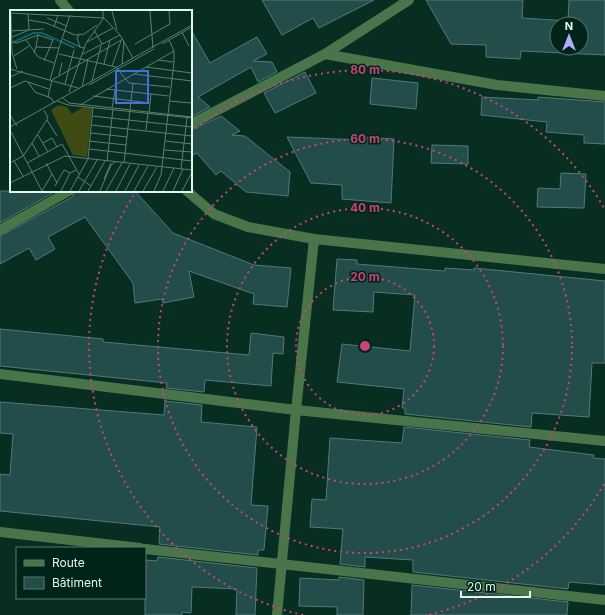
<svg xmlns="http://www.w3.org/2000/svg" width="605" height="615" font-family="Inter,sans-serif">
<rect width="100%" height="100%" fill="#072e21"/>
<!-- building -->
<path fill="#224d4b" stroke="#4f7b78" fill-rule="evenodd" d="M262,0H374L319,28L313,18L282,35Z
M426,0H523L522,18L568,21L569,0H605V55L521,51L520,59L486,57V45L451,44ZM557,24H581V48H557Z
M191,30L210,63L257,37L267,54L253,61L272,62L277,72L258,82L251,67L198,97L210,107L191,117Z
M305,72L316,93L275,113L264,93Z
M372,78L418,83L416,109L370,104Z
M482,97L538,100V97L605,102V144L584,143V135L546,132L547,122L481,115Z
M221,116L240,131L232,135L245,136L290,172L288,196L246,192L221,171L216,175L197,153L191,156V130Z
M287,137L363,140V137L394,139L391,203L342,199V185L311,183Z
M432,145L468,146V164L431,163Z
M561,173L586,174L584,208L537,207L538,188L560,189Z
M0,191H56L0,223Z
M75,191H135L173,233L254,265L291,268L287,307L253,304L254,294L189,271L194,297L163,303L162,299L135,303L133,283L85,217L48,237L55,249L36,260L29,248L0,264V236L72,197Z
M337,259L357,260V264L445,271V268L474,270V268L605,281V363H592L589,417L532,413L531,427L405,414V408H402L404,389L337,382L342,344L410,351L415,295L374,292L373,312L333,310Z
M0,329L103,339V342L249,355L251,333L284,337L283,354L273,353L271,386L205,380L204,392L166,388L167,383L0,366Z
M165,401L202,405L201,422L257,427L251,505L268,506L264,550H258V555L159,544L160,527L0,511V474L10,475L13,434L0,433V402L164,415Z
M404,427L530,440L529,447L594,455L593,458L605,459V585L569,582L568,589L413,572V560L365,557V567L340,564L343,529L310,527L312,499L326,500L330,438L402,443Z
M158,557L257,568L255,615H236L237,589L192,587L191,613L182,612V615H145V560L157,561Z
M339,577L364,580L363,615H337V607L299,606L300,578L339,580Z
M412,585L568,602L567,615H411Z"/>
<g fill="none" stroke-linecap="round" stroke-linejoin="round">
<!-- minor -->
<path stroke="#4a754b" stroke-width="10" d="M60,0L69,11
M325,54L497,85L605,96
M191,124L325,54L409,0
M187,191L214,214L248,227L314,239L605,269
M0,230L69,191
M0,374L296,410L605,441
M0,532L140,548
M145,549L605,600
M277,615L296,410L314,239"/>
</g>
<!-- distance rings -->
<g fill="none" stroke="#c84478" stroke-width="2" stroke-dasharray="2 4">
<circle cx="365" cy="346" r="69"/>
<circle cx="365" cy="346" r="138"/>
<circle cx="365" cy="346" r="207"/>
<path d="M604 484A276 276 0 0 1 427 615M303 615A276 276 0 0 1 136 192M191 132A276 276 0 0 1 604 208"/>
</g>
<!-- overview -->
<g transform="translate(10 10)">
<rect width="182" height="182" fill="#072e21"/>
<path d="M48,95L57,97L62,104L73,97L82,98L77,147L63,145L41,100Z" fill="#3e4c14"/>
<path fill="none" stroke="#135d6a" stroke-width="2" d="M4,32L23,23H32L65,38"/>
<path fill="none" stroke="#5f7e73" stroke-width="1" d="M102,1L107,20M140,1L143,38M0,3L94,8L110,25L123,48M1,4L2,43L7,59M18,4L19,20M37,8L57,16M18,10L36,13L65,25L74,24L87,15M44,17L48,5M84,20L92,34M0,21L34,19M172,22L179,36M69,25L67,28L70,37L74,38M0,28L19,20M53,29L70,37M16,30L28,47L44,53M2,32L7,33L28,25L43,30L34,51M77,32L103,18M125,34L160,14L159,1M152,34L182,17M26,37L28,25M49,38L60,5M24,43L26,37L49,38L40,70M49,44L106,57L119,73L160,77M73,44L110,25M4,46L19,36M148,50L163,52M94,54L100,30M112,54L114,31M102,56L111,31M136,57L182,63M0,59L68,78M124,64L182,71M49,65L52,53M0,67L13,61M82,71L91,36M18,72L25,82L41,88L44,93M55,74L64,40M79,75L144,39M72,77L78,50M0,78L15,71L39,79M96,79L159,86M59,82L76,33L93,9V1M83,86L140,93M38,87L42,70L113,29M53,88L59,93L182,107M47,91L58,95L182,108M159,91L182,93M70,95L164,41M102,98L105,80M139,102L141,84M0,105L7,116M82,106L182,117M37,110L47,126M81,115L182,126M0,117L182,15M0,120L32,181M136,120L138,103M81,123L117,127M28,125L38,142M79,131L116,135M155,131L182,134M22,133L29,146M33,133L42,128L47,137M79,139L182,151M154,140L182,142M4,151L13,166M97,151L103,99M0,153L13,146L22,133L38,108L34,100M17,153L52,134L69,164M36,153L47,173M114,153L123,73M171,159L177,108M68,167L81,176M94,169L101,153M0,173L55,146L182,160M45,176L54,160L60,163M32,181L42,164M51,181L60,163L66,160M60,181L78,149L83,97M69,181L87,150M78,181L95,151M90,181L101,155L105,152M96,181L112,153M106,181L120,154M115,181L129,155M124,181L138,156M133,181L147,157M144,181L151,165L164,52V41L159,30M153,181L164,158M163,181L173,159M172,181L182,162"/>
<path fill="#4470dc" fill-opacity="0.15" stroke="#4470dc" stroke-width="2" d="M106,61H138V93H106Z"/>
<rect width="182" height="182" fill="none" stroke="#e2f6ed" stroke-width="2"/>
</g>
<circle cx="365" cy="346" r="6" fill="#c84478" stroke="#002418" stroke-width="2"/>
<g font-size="12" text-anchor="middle" font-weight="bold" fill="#c84478" stroke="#002418" stroke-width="3" stroke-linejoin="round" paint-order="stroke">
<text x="365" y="74">80 m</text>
<text x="365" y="143">60 m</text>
<text x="365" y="212">40 m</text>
<text x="365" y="281">20 m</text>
</g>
<!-- legend -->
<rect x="16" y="547" width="130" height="52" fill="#002418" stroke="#5a786d"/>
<rect x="24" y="560" width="20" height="6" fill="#4a754b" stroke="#5a786d"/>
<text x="52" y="567" font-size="12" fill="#e2f6ed">Route</text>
<rect x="24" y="577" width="20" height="12" fill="#224d4b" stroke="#5a786d"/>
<text x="52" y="587" font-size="12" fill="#e2f6ed">Bâtiment</text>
<!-- north arrow -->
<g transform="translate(569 36)"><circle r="19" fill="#002418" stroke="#5a786d"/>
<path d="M0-3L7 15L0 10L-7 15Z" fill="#acaffb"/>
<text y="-6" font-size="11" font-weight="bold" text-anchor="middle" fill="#e2f6ed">N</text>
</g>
<!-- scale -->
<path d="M461 591v6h69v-6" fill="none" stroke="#e2f6ed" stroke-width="2"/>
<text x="467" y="591" font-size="12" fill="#e2f6ed" stroke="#002418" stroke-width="3" paint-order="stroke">20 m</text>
</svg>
